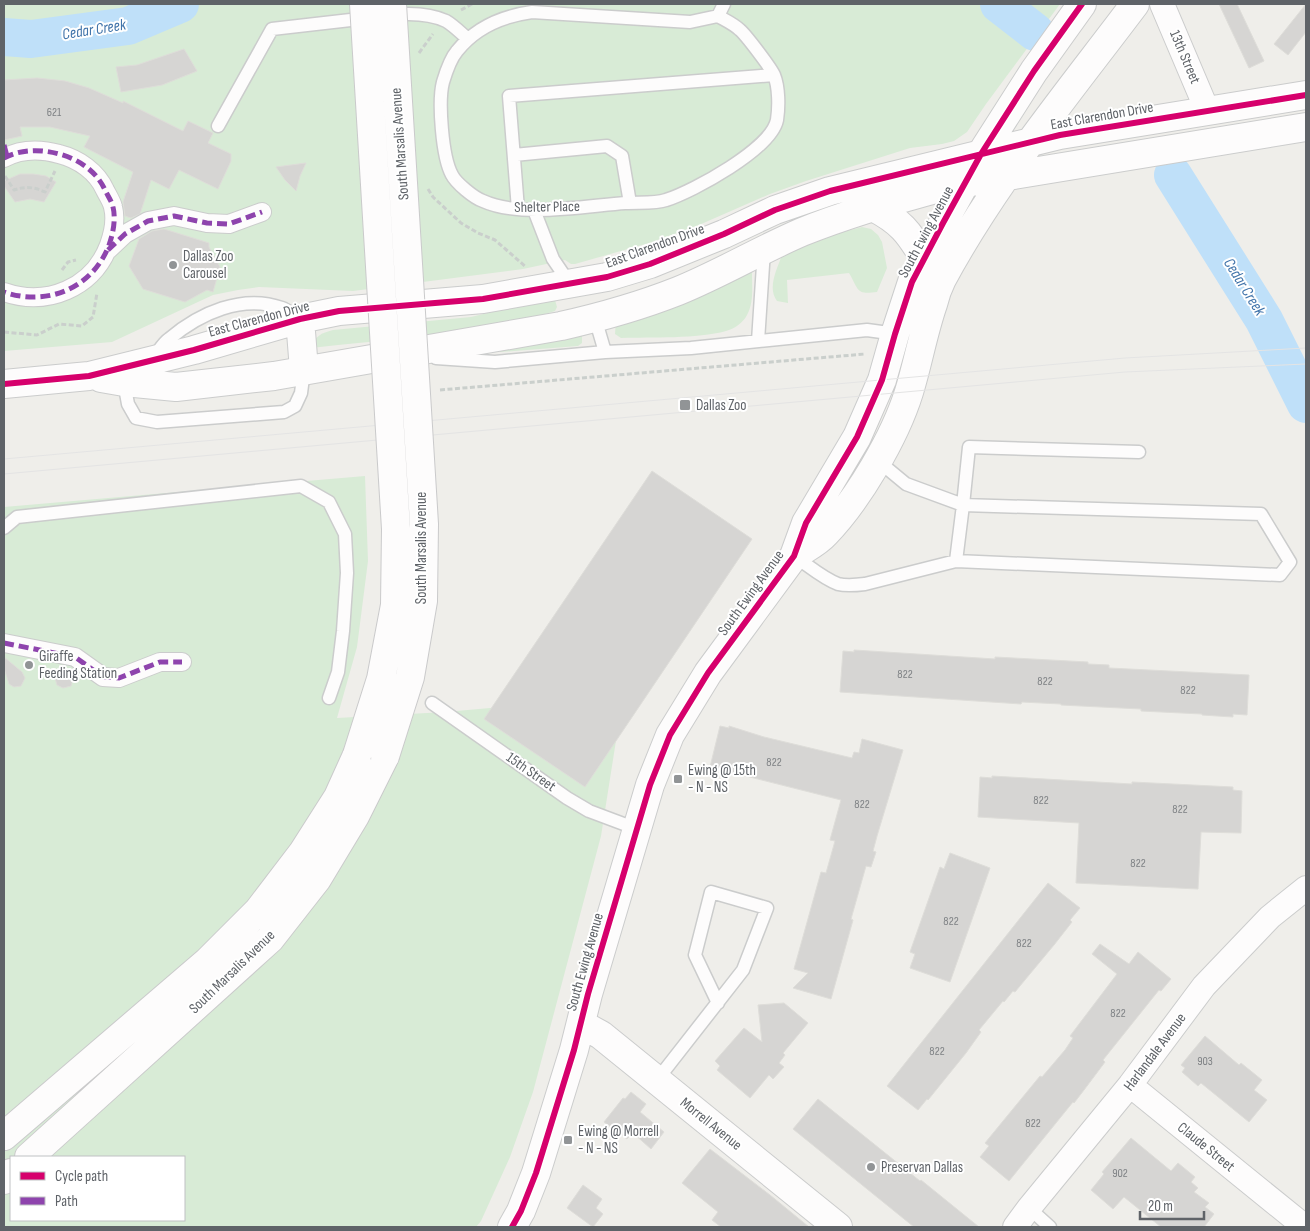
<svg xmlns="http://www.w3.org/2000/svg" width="1310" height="1231" font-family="'Sofia Sans Condensed',sans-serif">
<rect width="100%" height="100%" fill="#efeeea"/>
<!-- green -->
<path fill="#d8ebd6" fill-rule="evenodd" d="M4,4H1060L986,104L967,132L954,141L942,144L910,148L806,181L770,194L699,225L649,243L575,264H571L565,260L523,269L353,291L259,287L238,290L213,295L112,342L4,351Z
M862,227L871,229L878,235L882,242L887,268L877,292C856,295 859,290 849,273L787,280L788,303L777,301C767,288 777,269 782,255L810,241Z
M748,270L752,273C752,286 754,303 747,315C743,323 734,329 726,331C697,339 652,337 621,338L615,334L616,320Z
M555,300L557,307L555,311C476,335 392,339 311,348C315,336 321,333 333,330L471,317L525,304Z
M582,335V343L578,346L500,352V350Z
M365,476L368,561L357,647L337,718L445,712L623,696L601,836L533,1092L510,1157L481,1221L476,1227H4V507ZM11,1157H184V1220H11Z"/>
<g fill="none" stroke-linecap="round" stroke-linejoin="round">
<!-- river -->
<path stroke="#bfe0f9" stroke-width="38" d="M999,4L1035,32
M4,37L31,39L128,26L180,4
M1173,175L1264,320L1306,404"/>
</g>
<!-- building -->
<path fill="#d6d5d3" stroke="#deddd9" d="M1219,4H1237L1264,61L1249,68Z
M1306,4V32L1288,55L1274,44Z
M184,49L197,71L162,85L121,92L116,67L137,65Z
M37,78L65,81L89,88L123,103V101L183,131L188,121L213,133L208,143L231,154V161L218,189L179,170L169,189L151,180L140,214L131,218L125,216L123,202L133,172L84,147L90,136L50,127H20L22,136L4,140V80Z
M306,163L300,176L296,191L285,180L276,167Z
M20,174H33L46,176L56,182L44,202L30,199L15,202L4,186V181Z
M164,229L209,243V247L220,267L213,292L207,290L185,302L143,289L129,266L139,239L152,231Z
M652,471L752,539L585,787L484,719Z
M854,650L995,659V657L1088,662V664L1109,665V668L1249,675L1247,715L1233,714V717L1202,715V714L1141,711V709L1061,705V704L1022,702L1021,704L840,692L843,651L854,652Z
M4,657L22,672L25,678L21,686L14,687L9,684L4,668Z
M60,669L69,672L73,679L71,686L63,688L57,685L55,678Z
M720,726L729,728V726L764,737L852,758L854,752L859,753L862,739L903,750L877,836L873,851L876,852L871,867L866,866L851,919L853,920L831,999L793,988L808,973L794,969L821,872L826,873L835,841L830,840L841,800L710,767Z
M992,776L1132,784V782L1233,787V790L1242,791L1241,833L1201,832L1198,889L1076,883L1079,823L978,817L980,777L992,778Z
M950,853L990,868L950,982L910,968L915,954L910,952L940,867L944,869Z
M1048,883L1080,908L1070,920L1072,922L1054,945L1015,992L1013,991L1004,1002L1003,1001L979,1030L981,1032L966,1053L928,1100L927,1099L918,1110L887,1086Z
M1100,944L1129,964L1138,952L1171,979L1161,991L1159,990L1103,1060L1105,1062L1084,1090L1074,1103L1073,1102L1009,1181L980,1157L989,1146L985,1143L1040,1076L1042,1077L1065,1050L1073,1038L1070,1036L1117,974L1092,954Z
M784,1003L808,1023L783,1053L785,1055L779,1063L784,1067L773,1079L769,1075L750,1098L717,1070L720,1066L715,1061L744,1028L762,1042L758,1005Z
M1205,1036L1239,1065L1241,1063L1262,1080L1254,1090L1267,1100L1249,1122L1201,1083L1198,1086L1182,1072L1185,1068L1181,1065Z
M631,1092L646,1104L640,1112L664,1132L651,1149L633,1133L627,1139L604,1122L623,1098L625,1099Z
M818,1099L920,1181L921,1180L979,1227H914L793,1129Z
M1131,1138L1171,1171L1178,1163L1195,1177L1191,1182L1198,1188L1194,1192L1209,1203L1205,1207L1214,1214L1204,1227H1161L1124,1197L1113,1209L1091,1190L1104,1174L1102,1172Z
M710,1149L770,1195L809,1227H721L712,1220L718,1212L682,1183Z
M583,1185L602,1199L596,1208L603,1214L593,1227L567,1208Z"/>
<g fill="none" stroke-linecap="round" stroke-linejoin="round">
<!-- service casing -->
<g stroke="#cbcccc" stroke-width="15">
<path id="service" d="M390,15C408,13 429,13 446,21C453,25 461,33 468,39
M718,16C725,20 734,24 740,30C746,35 771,68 774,75C779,87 779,107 777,120C771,149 694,191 666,200C655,204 638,202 625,203C585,206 520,218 483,201C474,198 456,183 452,175C442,157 438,101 443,82C446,72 451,58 457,51C476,27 503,16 532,12L690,22L718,16L724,4
M218,126L272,29L368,18
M514,155L607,146L622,156L630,203
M518,209L509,96L774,75
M534,210L553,259L570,284
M595,318L605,352
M758,341L764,250
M154,357C159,351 163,343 169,339C200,313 242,294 282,308C288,310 293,315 298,318
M436,358L495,362L605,352L691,348L867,330L896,334
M124,382L128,404L136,418L157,422L284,412L295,406L301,393L304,370
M877,460L906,484L963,505L969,447L1139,452
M4,528L17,517L301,486L329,502L345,534L347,573L343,631L338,672L329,698
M794,556C808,565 822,578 838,584C846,586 857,585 865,584L956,561L1280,575L1290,562L1261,514L963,505L956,561
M432,703L567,798L589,811L637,829
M657,1080L743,970L767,908L711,892L695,955L718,1003
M1029,1208L1050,1227"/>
</g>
<!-- pedestrian casing -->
<g stroke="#cbcccc" stroke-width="20">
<path id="pedestrian" d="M4,158C21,149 41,149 59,154C79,159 97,172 105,190C108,196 112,202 113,207C116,219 113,234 109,245C93,288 47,307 4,292
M108,250L125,234L148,221L174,216L207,223L229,224L262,212
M4,643L75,657L103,677L119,678L160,662H182"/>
</g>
<!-- minor casing -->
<g stroke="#cbcccc" stroke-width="26">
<path id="minor" d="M1162,4L1207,110
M1130,1085L1305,1227
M1015,1227L1029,1208L1130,1085L1204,986L1270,917L1306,888"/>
</g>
<!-- tertiary casing -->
<g stroke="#cbcccc" stroke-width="30">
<path id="tertiary" d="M873,207C900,221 909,232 924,258
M300,319L304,370
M101,378L124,382L176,387L274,376L561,326C601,317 640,306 678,291C720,274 760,250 802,232C849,213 898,199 947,186L1306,127
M4,384L89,376L194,350L300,319L339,311L483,299L607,277L650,264L724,234L775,210L830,191L1060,135L1306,95
M794,556C804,549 817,543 825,534C858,500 895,437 909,392C918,363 923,333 933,304C935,296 938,287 942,279C995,181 1068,93 1135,4
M581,1024L601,1035L838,1227
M512,1227L521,1211L536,1173L574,1050L588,994L650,785L670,735L708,673L794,556L806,523L857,437L882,380L895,334L912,282L943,223L981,154L1034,71L1082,4"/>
</g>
<!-- secondary casing -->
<g stroke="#cacacb" stroke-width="30">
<path id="secondary" d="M4,1136L207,962L258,911L303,852L338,797L357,755
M29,1157L270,939L317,879L355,816L385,756
M4,1180L11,1173"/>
</g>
<!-- path -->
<path stroke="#cacfcc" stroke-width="3" stroke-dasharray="5 2.5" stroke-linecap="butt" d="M461,10L472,4
M419,53L433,34
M5,176L14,190C26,186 34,187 45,192L55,171
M428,189L433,197L461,223L478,233L495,240L526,267
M62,270L68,262L76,260
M4,332L37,335L59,324L82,326L93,317L97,293
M440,390L865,354"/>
<!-- service -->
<use href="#service" stroke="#fdfcfc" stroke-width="12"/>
<!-- pedestrian -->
<use href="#pedestrian" stroke="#fdfcfc" stroke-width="18"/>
<!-- minor -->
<use href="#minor" stroke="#fdfcfc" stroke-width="24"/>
<!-- tertiary -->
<use href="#tertiary" stroke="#fdfcfc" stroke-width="28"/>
<!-- secondary -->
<use href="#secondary" stroke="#fdfcfc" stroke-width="28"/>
<!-- tram -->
<path stroke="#e4e4e4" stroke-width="1" d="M4,459L1125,358L1306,348
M4,474L1125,372L1306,364"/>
<!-- secondary-bridge casing -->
<g stroke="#cacacb" stroke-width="30" stroke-linecap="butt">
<path id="secondary-bridge" d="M357,755L381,679L395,605L396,529L364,4
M385,756L410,677L423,601L424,524L392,4"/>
</g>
<!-- secondary-bridge -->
<use href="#secondary-bridge" stroke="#fdfcfc" stroke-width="28"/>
<!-- quiet -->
<path stroke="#8e44ad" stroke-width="5" stroke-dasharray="10 5" stroke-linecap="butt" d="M4,145L7,156
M4,158C21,149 41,149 59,154C79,159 97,172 105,190C108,196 112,202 113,207C116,219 113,234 109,245C93,288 47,307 4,292
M108,250L125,234L148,221L174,216L207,223L229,224L262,212
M4,643L75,657L103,677L119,678L160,662H182"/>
<!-- cycleway casing -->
<g stroke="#fff" stroke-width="9">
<path id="cycleway" d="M4,384L89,376L194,350L300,319L339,311L483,299L607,277L650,264L724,234L775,210L830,191L1060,135L1306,95
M512,1227L521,1211L536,1173L574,1050L588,994L650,785L670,735L708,673L794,556L806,523L857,437L882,380L895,334L912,282L943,223L981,154L1034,71L1082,4"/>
</g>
<!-- cycleway -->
<use href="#cycleway" stroke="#d6006c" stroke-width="6"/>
</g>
<!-- markers -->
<g fill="#919496" stroke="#fff" stroke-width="2">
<circle cx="173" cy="265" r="5"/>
<rect x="679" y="399" width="12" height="12" rx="2.5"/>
<circle cx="29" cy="665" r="5"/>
<rect x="673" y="774" width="10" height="10" rx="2.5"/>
<rect x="563" y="1135" width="10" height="10" rx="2.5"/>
<circle cx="871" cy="1167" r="5"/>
</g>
<g text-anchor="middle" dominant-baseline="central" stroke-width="4" stroke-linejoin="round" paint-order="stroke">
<!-- number labels -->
<g font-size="12" fill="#7e8184">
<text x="54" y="112">621</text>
<text x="905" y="674">822</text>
<text x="1045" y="681">822</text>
<text x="1188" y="690">822</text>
<text x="774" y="762">822</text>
<text x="1041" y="800">822</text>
<text x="862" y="804">822</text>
<text x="1180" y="809">822</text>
<text x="1138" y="863">822</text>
<text x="951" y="921">822</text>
<text x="1024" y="943">822</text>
<text x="1118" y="1013">822</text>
<text x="937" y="1051">822</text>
<text x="1205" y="1061">903</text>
<text x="1033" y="1123">822</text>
<text x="1120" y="1173">902</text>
</g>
<!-- street labels -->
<g font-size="15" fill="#5f6368" stroke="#fff">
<text transform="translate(1185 57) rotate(67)">13th Street</text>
<text transform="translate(1102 116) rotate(-10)">East Clarendon Drive</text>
<text transform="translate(400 144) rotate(-94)">South Marsalis Avenue</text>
<text transform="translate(547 207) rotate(-1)">Shelter Place</text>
<text transform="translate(926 232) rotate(-62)">South Ewing Avenue</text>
<text transform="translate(655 246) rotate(-20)">East Clarendon Drive</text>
<text transform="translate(259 319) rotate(-15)">East Clarendon Drive</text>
<text transform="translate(421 548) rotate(-90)">South Marsalis Avenue</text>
<text transform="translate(751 593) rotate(-54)">South Ewing Avenue</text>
<text transform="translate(531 772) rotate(35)">15th Street</text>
<text transform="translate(585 962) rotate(-74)">South Ewing Avenue</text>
<text transform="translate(232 972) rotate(-44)">South Marsalis Avenue</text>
<text transform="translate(1155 1052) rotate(-53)">Harlandale Avenue</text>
<text transform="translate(711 1124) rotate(39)">Morrell Avenue</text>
<text transform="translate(1206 1147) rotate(39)">Claude Street</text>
</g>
<!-- poi labels -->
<g font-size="15" fill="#5f6368" stroke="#fff" text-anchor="start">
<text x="183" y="256">Dallas Zoo<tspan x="183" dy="17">Carousel</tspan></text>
<text x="696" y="405">Dallas Zoo</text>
<text x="39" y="656">Giraffe<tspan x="39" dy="17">Feeding Station</tspan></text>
<text x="688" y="770">Ewing @ 15th<tspan x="688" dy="17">- N - NS</tspan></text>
<text x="578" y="1131">Ewing @ Morrell<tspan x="578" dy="17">- N - NS</tspan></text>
<text x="881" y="1167">Preservan Dallas</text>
</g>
<!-- water labels -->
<g font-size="16" font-style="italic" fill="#4174aa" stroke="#fff">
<text transform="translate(94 30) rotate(-9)">Cedar Creek</text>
<text transform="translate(1244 287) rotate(58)">Cedar Creek</text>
</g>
</g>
<!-- border -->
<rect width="1310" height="1231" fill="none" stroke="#5f6368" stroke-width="10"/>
<!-- legend -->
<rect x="10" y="1156" width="175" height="65" fill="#ffffff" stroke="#bfc1c3"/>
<rect x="20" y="1172" width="25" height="8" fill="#d6006c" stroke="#bfc1c3"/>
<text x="55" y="1181" font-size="15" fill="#5f6368">Cycle path</text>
<rect x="20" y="1197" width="25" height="8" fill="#8e44ad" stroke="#bfc1c3"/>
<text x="55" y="1206" font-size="15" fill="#5f6368">Path</text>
<!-- scale -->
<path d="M1140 1211v8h64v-8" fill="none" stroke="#5f6368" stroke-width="2.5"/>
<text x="1148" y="1211" font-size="15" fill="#5f6368" stroke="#ffffff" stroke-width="4" paint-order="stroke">20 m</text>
</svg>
